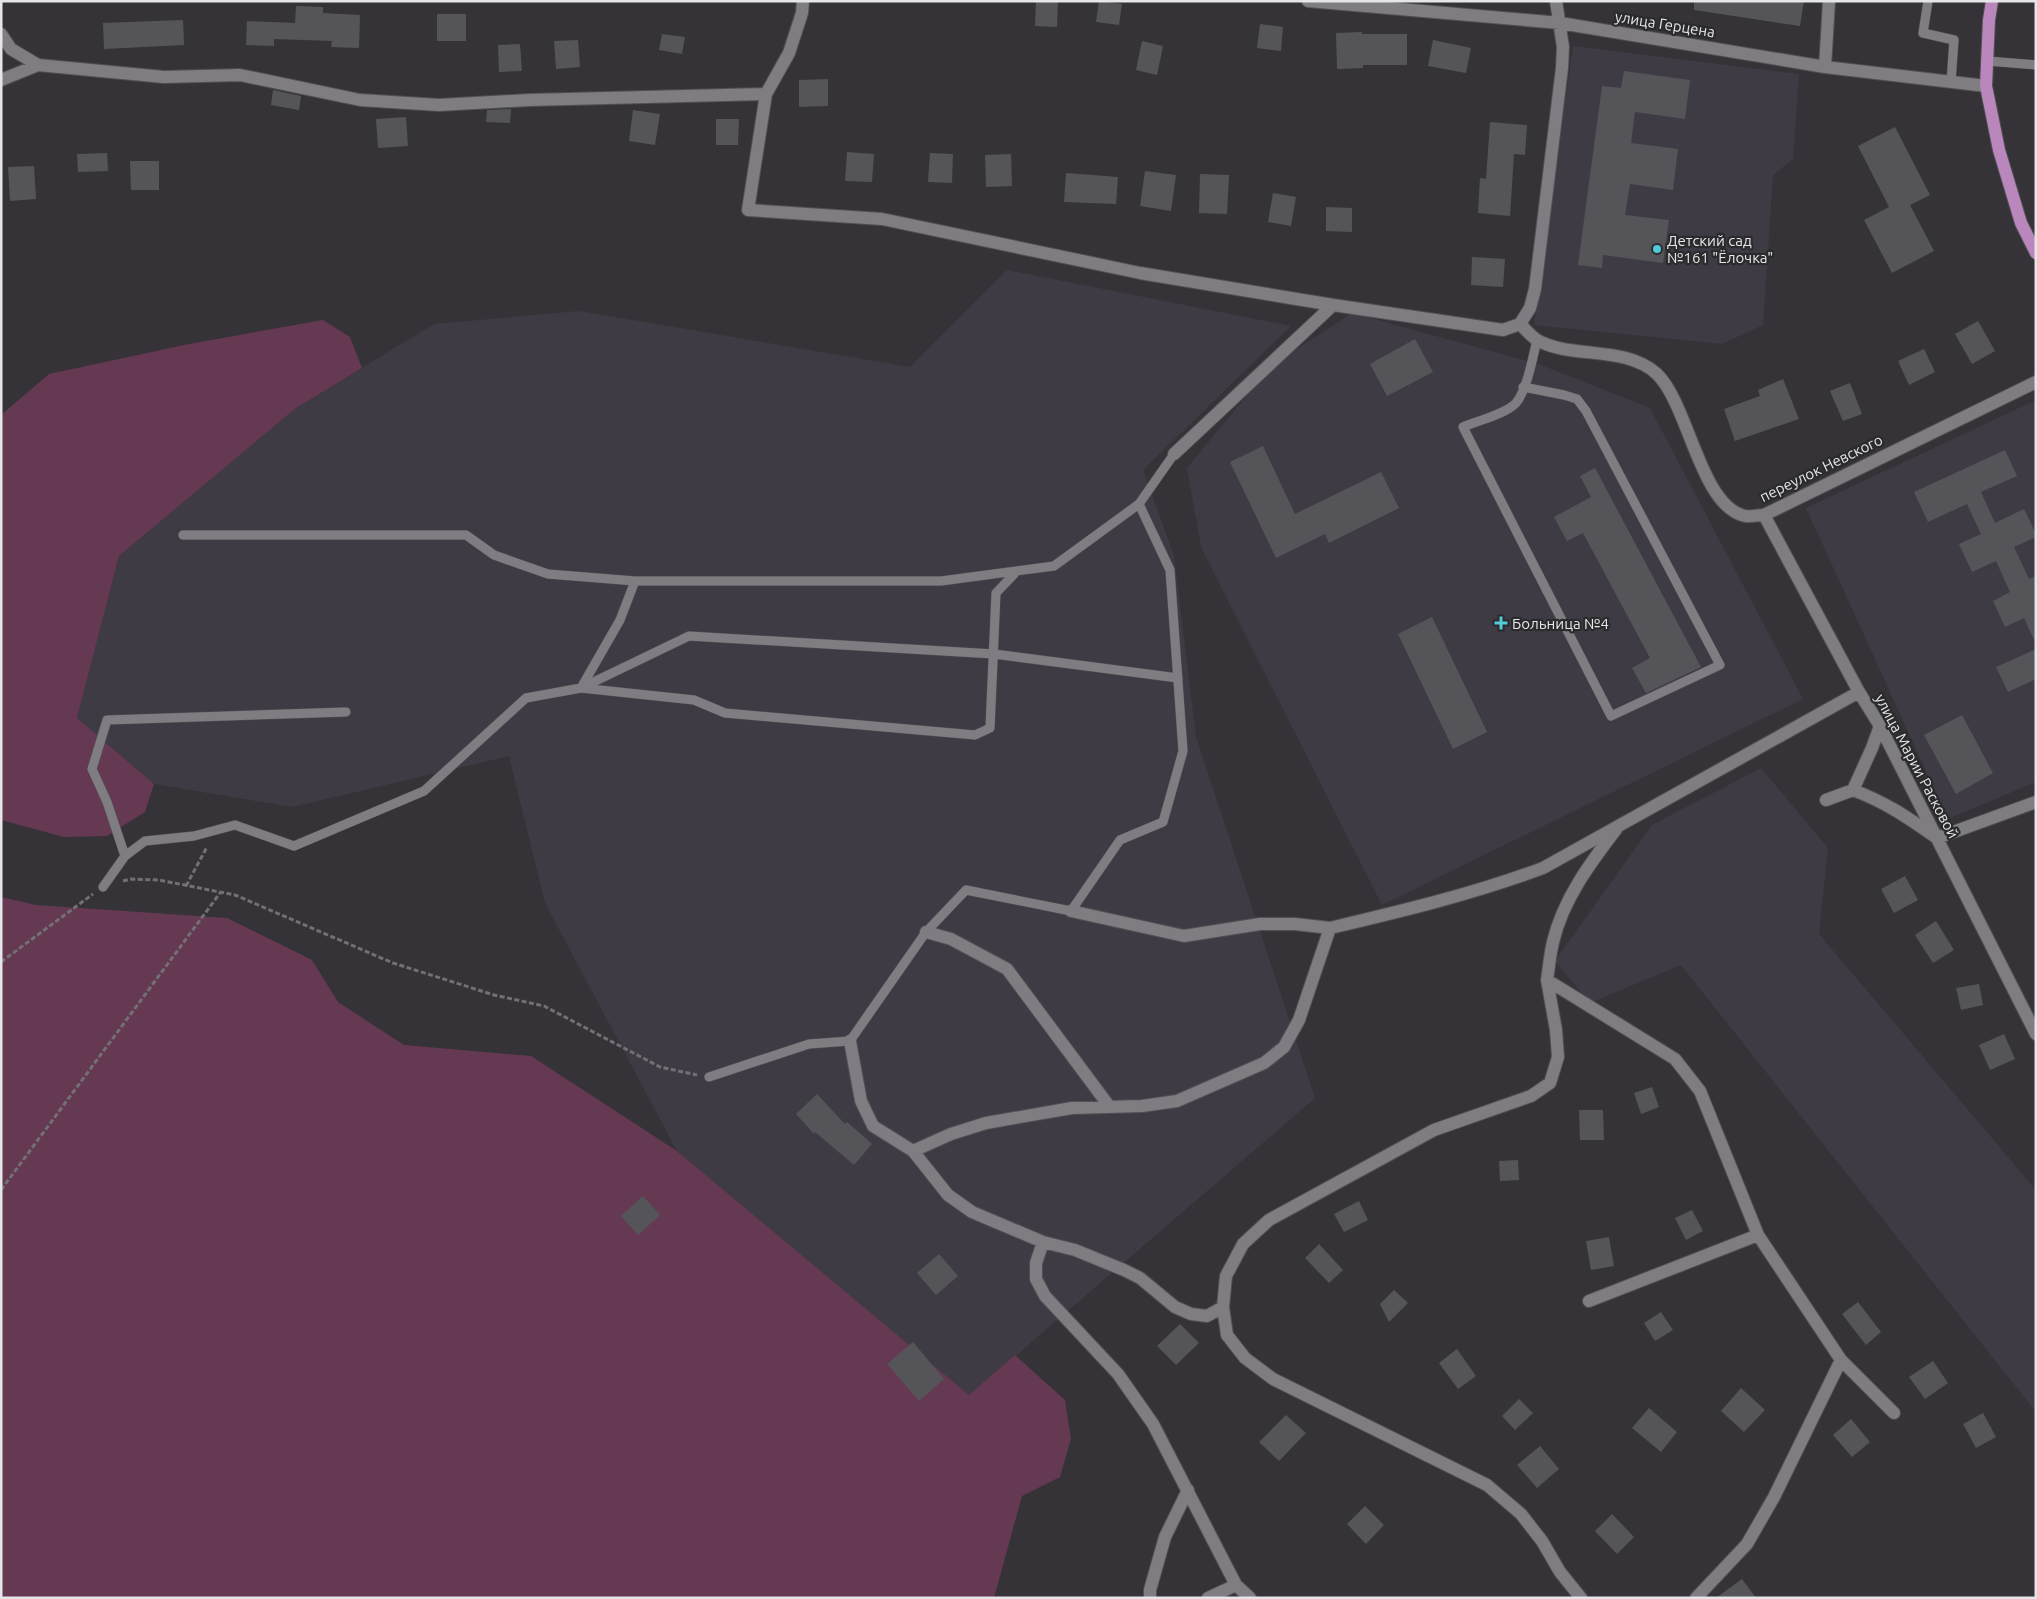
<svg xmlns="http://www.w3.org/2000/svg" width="2037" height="1599" font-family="Ubuntu,sans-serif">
<rect width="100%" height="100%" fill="#353337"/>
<!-- built -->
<path fill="#3f3b44" d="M1573,46L1799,74L1793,159L1773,175L1763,325L1722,344L1534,325Z
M1007,270L1291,326L1143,470L1174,556L1196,737L1315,1098L969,1396L677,1151L545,903L509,756L292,807L154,784L77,718L119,556L296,408L434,324L579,311L910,367Z
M1352,313L1541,365L1650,408L1803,699L1382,905L1201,547L1187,468L1271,366Z
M2036,400V782L1948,819L1806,508Z
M1761,768L1828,848L1819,934L2036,1190V1412L1681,965L1590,1003L1555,961L1652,825Z"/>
<!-- green -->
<path fill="#653952" d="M323,320L350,337L362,368L296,408L119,556L77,718L154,784L145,812L107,836L64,837L1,820V415L49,374L189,344Z
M1,897L36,905L227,918L312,960L338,1002L404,1045L531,1056L677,1151L969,1395L1015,1355L1065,1400L1071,1439L1060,1477L1022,1496L994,1598H1Z"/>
<!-- building -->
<path fill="#555559" d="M1036,1H1058L1057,27L1035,26Z
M1099,1L1122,4L1119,25L1096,22Z
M1694,1H1804L1800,26L1694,10Z
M296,6L323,7V13L360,15L359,48L331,47L332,41L274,39V46L246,45L247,21L295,23Z
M437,14H466V41H437Z
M183,20L184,45L104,49L103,23Z
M1260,24L1283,27L1281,51L1257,48Z
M1362,32V34H1407V65H1363V68L1337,69L1336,33Z
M662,34L685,37L682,54L659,50Z
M578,40L580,67L556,69L554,41Z
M1433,40L1471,48L1466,73L1428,66Z
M1142,41L1163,46L1157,75L1136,70Z
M520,44L522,71L499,72L498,45Z
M1624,71L1690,80L1685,119L1635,112L1631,143L1678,149L1673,190L1630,184L1625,215L1669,220L1663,263L1603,255L1602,268L1578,265L1602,86L1621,88Z
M828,79V106L799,107V80Z
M273,90L301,96L299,110L271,105Z
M511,109L510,123L486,122L487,110Z
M633,110L660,114L655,145L629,141Z
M406,117L408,146L378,148L376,119Z
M716,119H739L738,145H716Z
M1490,122L1527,125L1525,155L1514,154L1510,216L1478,213L1480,178L1486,179Z
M1895,127L1930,195L1910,205L1934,251L1892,273L1864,220L1889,207L1858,146Z
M847,152L874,154L872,182L845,181Z
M107,153L108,171L78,172L77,154Z
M930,153L953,154L952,183L928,182Z
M1011,154L1012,186L986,187L985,155Z
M130,161H159V190H131Z
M34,166L36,199L10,201L8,167Z
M1145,171L1176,175L1171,211L1140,206Z
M1066,173L1118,177L1116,204L1064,202Z
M1200,174L1229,175L1227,214L1199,213Z
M1273,193L1296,197L1291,226L1268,222Z
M1326,207L1352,208V232L1326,231Z
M1472,257L1505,259L1503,287L1471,285Z
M1978,321L1995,351L1972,364L1955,334Z
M1415,339L1433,372L1387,396L1370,364Z
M1924,349L1935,372L1909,385L1898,361Z
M1783,379L1799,419L1735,441L1724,409L1760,396L1758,390Z
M1850,383L1862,414L1843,421L1830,391Z
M1263,446L1295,514L1381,472L1399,508L1329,543L1325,534L1276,558L1230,462Z
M2005,450L2017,476L1981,492L1995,523L2024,509L2036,534V537L2014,547L2029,579L2036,576V644L2024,618L2005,627L1993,601L2010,592L1996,561L1972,572L1959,544L1981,534L1967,504L1928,522L1914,492Z
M1595,468L1701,667L1646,693L1632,668L1650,658L1583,533L1567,541L1554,517L1591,497L1580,476Z
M1432,617L1487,732L1453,749L1398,634Z
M2036,649V679L2008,692L1996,667Z
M1962,715L1993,773L1956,794L1924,735Z
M1905,876L1918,900L1894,913L1881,889Z
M1936,921L1954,950L1933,963L1915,935Z
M1979,984L1983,1005L1961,1010L1956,988Z
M2004,1034L2015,1059L1990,1070L1979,1045Z
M1652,1087L1659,1107L1641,1114L1634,1093Z
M817,1094L845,1124L847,1122L872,1144L854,1165L815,1132L814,1134L796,1114Z
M1579,1110H1603L1604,1140H1580Z
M1518,1160L1519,1180L1500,1181L1499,1161Z
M643,1196L660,1215L638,1235L621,1216Z
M1359,1201L1368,1220L1344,1232L1334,1214Z
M1692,1210L1703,1231L1686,1240L1675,1218Z
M1609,1237L1614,1266L1591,1270L1586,1241Z
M1319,1244L1343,1270L1329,1283L1305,1258Z
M939,1254L958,1276L936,1295L917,1273Z
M1394,1290L1408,1303L1389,1322L1380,1304Z
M1858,1302L1881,1332L1866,1345L1842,1314Z
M1661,1312L1673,1330L1655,1341L1644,1323Z
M1180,1324L1199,1343L1176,1365L1157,1346Z
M913,1342L944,1379L919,1401L887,1364Z
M1457,1349L1476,1376L1458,1389L1439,1363Z
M1933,1361L1948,1383L1925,1399L1909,1377Z
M1741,1388L1765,1410L1744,1432L1721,1411Z
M1519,1399L1533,1413L1515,1430L1502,1416Z
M1649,1408L1677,1432L1661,1452L1632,1428Z
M1983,1413L1996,1437L1976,1448L1963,1424Z
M1286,1415L1306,1433L1279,1461L1259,1442Z
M1851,1419L1870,1442L1852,1457L1833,1435Z
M1540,1446L1559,1469L1537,1488L1517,1465Z
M1365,1506L1384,1525L1366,1544L1347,1524Z
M1612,1514L1634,1537L1617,1554L1595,1531Z
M1742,1579L1756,1598H1716Z"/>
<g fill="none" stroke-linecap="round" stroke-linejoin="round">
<!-- service casing -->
<g stroke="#515053" stroke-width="10">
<path id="service" d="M1928,1L1923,33L1954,40L1951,82
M1987,61L2036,65
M1523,387L1564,395L1577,399L1586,411L1720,665L1611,716L1463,427C1477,421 1506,414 1516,403C1527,390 1533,356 1537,340
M183,535H466L494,555L548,574L635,581H941L1054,566L1139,504
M581,688L689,636L994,654L1178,678
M581,688L620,620L635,581
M125,856L107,802L92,769L107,720L346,712
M103,887L125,856L145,841L194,836L235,825L294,846L424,791L526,698L581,688L694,700L725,713L975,735L990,728L996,593L1015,573
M709,1077L809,1044L850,1041L926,932L966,890L1071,911L1120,840L1163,822L1183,751L1170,570L1139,504L1174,454"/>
</g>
<!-- minor casing -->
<g stroke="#515053" stroke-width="14">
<path id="minor" d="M803,1L802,13L789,53L766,94L748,210L882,219L1140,273L1333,305
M1308,1L1560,23L1825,67L1986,86
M1,34L11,49L38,65L164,77L240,75L360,100L439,105L529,100L766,94
M1825,67L1829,1
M1,80L38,65
M1520,324C1525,329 1531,336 1537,340C1570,359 1626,345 1657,374C1689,405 1700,506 1745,516C1750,517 1758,515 1764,515L2036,382
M1174,454L1333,305L1503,330L1520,324L1530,308L1535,289L1562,68L1563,47L1556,1
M1764,515L1859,692L1880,726L2036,1034
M1853,790L1872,748L1880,726
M1826,800L1853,790C1887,803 1907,817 1937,838L2036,802
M1071,911L1184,936L1260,924H1295L1330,928
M926,932L951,939L1007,969L1109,1106
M1547,980C1549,967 1550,954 1553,942C1563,899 1591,862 1617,828
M850,1041L861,1101L873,1126L913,1151L948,1195L972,1212L1043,1242L1075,1250L1124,1270L1140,1278L1175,1307L1191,1314L1207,1316L1223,1307
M913,1151L951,1134L986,1123L1072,1108L1142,1106L1177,1101L1264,1063L1284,1047L1299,1020L1330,928C1402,911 1473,894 1543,868L1859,692
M1043,1242L1036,1263V1279L1045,1296L1118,1374L1153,1424L1236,1585L1250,1598
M1589,1301L1758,1235
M1841,1360L1894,1413
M1150,1598V1590L1165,1537L1188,1490
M1208,1598L1236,1585
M1581,1598L1560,1572L1542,1541L1521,1514L1487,1485L1273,1379L1245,1358L1227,1335L1223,1307L1226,1276L1243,1244L1269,1220L1434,1130L1531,1096L1550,1083L1558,1057L1556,1030L1547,980L1675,1059L1700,1091L1758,1235L1841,1360L1774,1497L1747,1544L1696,1598"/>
</g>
<!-- primary casing -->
<g stroke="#515053" stroke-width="14">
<path id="primary" d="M1992,1L1989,20L1986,86L1999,150L2021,223L2036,253"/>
</g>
<!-- path -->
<path stroke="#727074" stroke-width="3" stroke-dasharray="5 2.5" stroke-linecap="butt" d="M123,881L131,879L159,880L235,895L393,963L494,995L544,1006L660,1067L697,1075
M186,886L207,847
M1,962L93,894
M1,1190L220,893"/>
<!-- service -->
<use href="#service" stroke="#7f7d82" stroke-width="9"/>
<!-- minor -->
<use href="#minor" stroke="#7f7d82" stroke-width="12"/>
<!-- primary -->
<use href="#primary" stroke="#b987bc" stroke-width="12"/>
</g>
<!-- markers -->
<g fill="#52cbd9" stroke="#2b2a2d" stroke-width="2">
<circle cx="1657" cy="249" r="5"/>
<path d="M1498.5 615.5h5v5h5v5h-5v5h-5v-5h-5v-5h5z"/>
</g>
<g text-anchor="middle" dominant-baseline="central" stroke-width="4.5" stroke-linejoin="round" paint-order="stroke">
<!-- street labels -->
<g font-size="15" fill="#e6e5e7" stroke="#2b2a2d">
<text transform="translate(1665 24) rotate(9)">улица Герцена</text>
<text transform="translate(1821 468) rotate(-26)">переулок Невского</text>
<text transform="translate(1917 766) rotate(62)">улица Марии Расковой</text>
</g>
<!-- poi labels -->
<g font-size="15" fill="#e6e5e7" stroke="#2b2a2d" text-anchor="start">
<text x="1667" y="240">Детский сад<tspan x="1667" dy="17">№161 "Ёлочка"</tspan></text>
<text x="1512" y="623">Больница №4</text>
</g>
</g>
<!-- border -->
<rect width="2037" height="1599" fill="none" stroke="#e6e5e7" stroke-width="5"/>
</svg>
